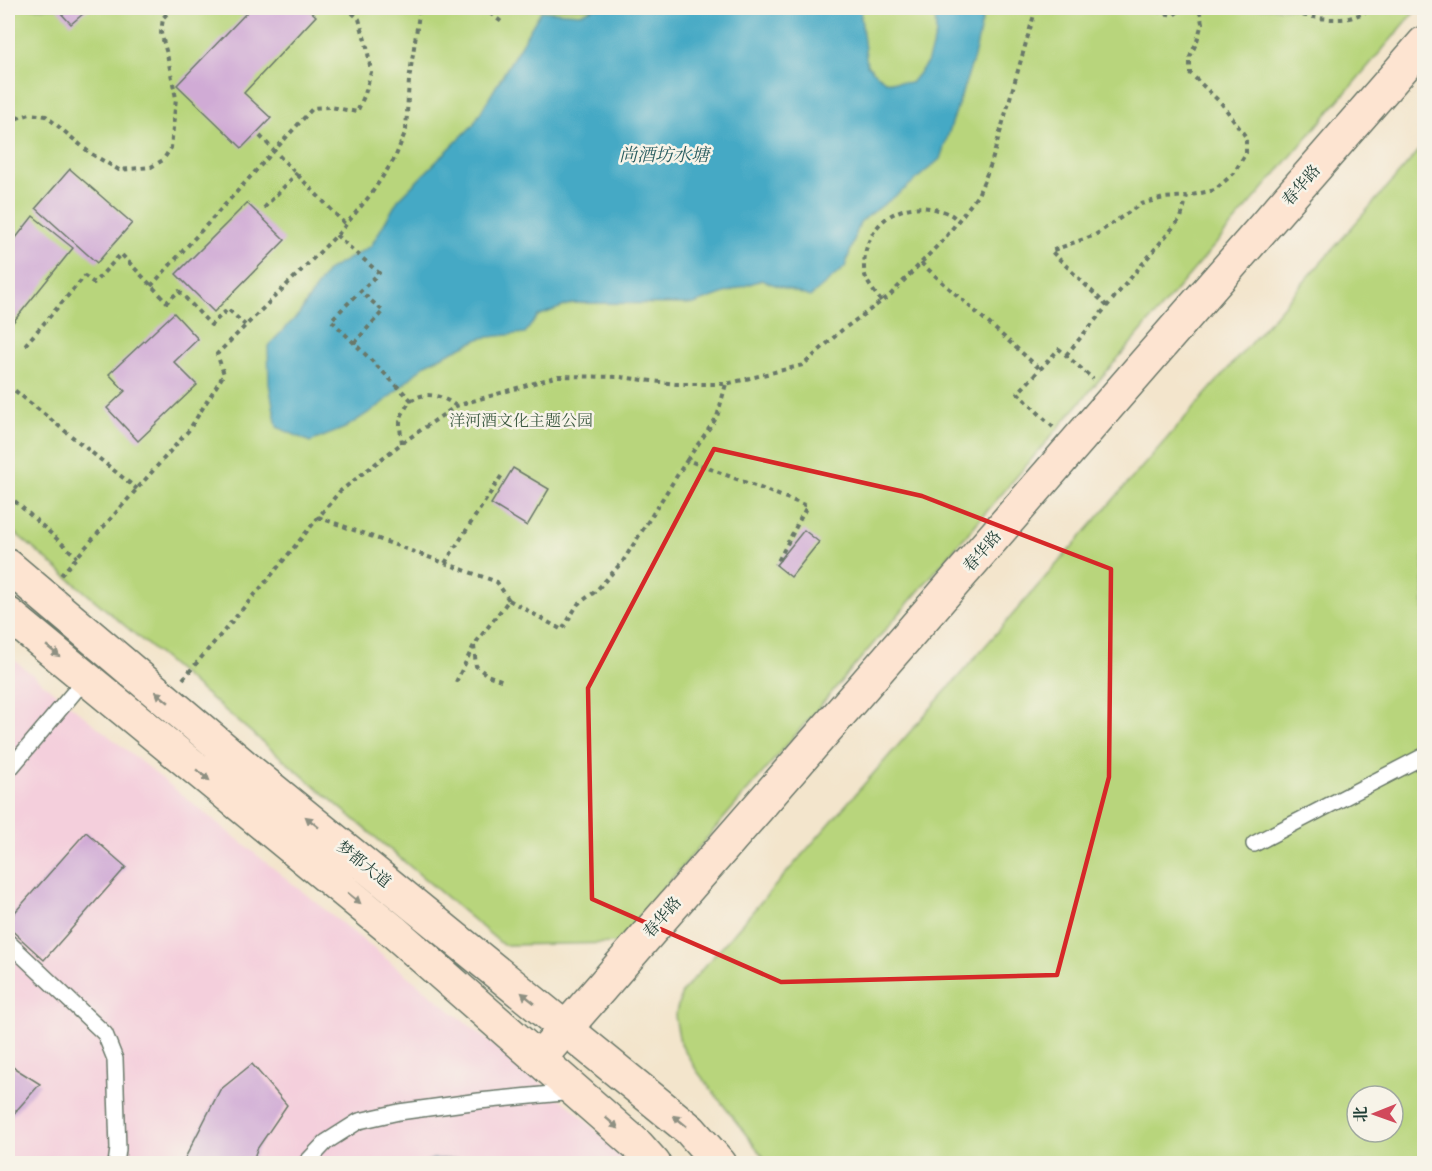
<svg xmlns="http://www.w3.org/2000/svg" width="1432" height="1171" font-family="'IM FELL French Canon','Noto Serif SC',serif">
<rect width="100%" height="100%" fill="#f7f3e8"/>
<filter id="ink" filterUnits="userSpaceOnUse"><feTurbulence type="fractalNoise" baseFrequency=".0167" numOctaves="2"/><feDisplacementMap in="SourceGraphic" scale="12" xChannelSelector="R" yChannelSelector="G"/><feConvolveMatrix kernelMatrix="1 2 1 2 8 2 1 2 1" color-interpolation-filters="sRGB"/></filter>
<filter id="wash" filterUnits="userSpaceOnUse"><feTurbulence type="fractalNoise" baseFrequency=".008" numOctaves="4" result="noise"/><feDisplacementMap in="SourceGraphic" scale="24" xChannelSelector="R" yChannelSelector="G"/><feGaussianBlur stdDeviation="1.35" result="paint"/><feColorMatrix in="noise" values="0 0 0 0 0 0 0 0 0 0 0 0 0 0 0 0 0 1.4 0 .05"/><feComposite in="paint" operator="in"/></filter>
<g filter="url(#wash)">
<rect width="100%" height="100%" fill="#f3e5cc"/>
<!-- built -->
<path fill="#f4cfdc" d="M8,655L577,1112L629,1163H8Z"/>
<!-- green -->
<path fill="#b8d57c" stroke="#6c8958" stroke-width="1.5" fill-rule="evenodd" d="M8,8H1418L617,943L503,945L8,527Z
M1424,145V1163H768L697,1071L680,1043L675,1016L682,992ZM1357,1096H1393V1132H1357Z"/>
<!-- water -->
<path fill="#45a9c5" stroke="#32737c" stroke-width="1.5" d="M595,8H861V18L867,65L885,81L911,83L927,63L936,35L935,8H985L974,57L940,159L905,189L860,222L845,267L810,297L761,280L694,304L573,303L538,316L525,333L481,338L426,364L382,404L345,428L310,442L277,427L269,384L268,346L299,314L327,271L371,246L398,200L473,125L541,11L580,14Z
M433,1159H489L509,1163H424Z"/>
<g id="blocks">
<!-- building -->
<path fill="#d0abd5" d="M56,8H90L71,24Z
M251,8H307L316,16L244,93L271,118L242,148L177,85Z
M70,169L132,223L97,263L36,208Z
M247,203L285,240L214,312L176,274Z
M33,216L73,248L10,326L8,324V248Z
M174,313L198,339L174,362L197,385L138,441L107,408L125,391L109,374Z
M513,468L549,489L527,526L491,504Z
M804,530L819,542L791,577L776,565Z
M86,832L126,867L44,960L8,927V920Z
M8,1064L40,1084L8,1120Z
M252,1064L287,1105L257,1149L252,1164H182L220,1090Z"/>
</g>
</g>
<g filter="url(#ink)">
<use href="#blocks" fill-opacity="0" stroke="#697869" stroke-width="1.5"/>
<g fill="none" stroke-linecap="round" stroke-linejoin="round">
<!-- lane casing -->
<g stroke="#697869" stroke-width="18">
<path id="lane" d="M8,771L86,678
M1254,844L1424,756
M8,942L105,1034L115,1059L118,1149L116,1164
M305,1164L326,1142L359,1121L399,1112L479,1101L573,1092"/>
</g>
<!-- secondary casing -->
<g stroke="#697869" stroke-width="36">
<path id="secondary" d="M8,566L251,772L690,1130L720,1164
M8,614L392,930L638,1146L654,1164
M539,1059L1424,43"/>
</g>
<!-- path -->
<path stroke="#697869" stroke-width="4" stroke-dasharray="4.5 4.5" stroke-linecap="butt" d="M483,8L503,23
M1149,8L1153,11L1174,15L1182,8
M1277,8C1296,15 1334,23 1353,17C1361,14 1368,11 1376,8
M491,14L497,8
M8,121L30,114L46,116L90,153L119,170L151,167L163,160L171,148L176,98L167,54L161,33L163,18L172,8
M260,136L346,225
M264,208L297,173
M336,235L379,273L331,320L412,401
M921,263L1040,369
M151,286L313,108L331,107L357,112L365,94L371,72L367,47L359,19L347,8
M881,301C876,294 869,286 866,278C863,271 864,262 865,255C871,219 904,200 938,210C947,212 952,214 958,221
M1107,306L1051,251L1095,235L1141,204L1164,198L1187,196
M354,343L383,311L360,291
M25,345L85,276L94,283L121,254L167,302L179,291L211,325L228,309L245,325
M1066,355L1181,218L1187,196L1215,190L1234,173L1246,153V137L1222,104L1190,73V57L1197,41L1202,23L1199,8
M8,385L137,489
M1053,427L1018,393L1059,349L1093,379
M402,443C401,436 400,429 400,423C400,418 403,413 405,409C416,388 441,394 456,406
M687,460L717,417L726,384
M8,495L77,557
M318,517L497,582L509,600L474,645L456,682
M445,563L502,475
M61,575L189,430L224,374L217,354L340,232L371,194L395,158L406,130L409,80L420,8
M509,600L562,630L578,604L596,591L623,561L687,460L807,506L776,565
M474,646L476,666L487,675L504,681
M183,679L274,572L339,492L402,443L456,406L558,376L620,377L676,384H726L803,365L842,330L889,296L945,238L978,195L991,164L1036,8"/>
<!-- lane -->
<use href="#lane" stroke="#fff" stroke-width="15"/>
<!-- secondary -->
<use href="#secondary" stroke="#fde4d1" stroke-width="33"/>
</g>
<!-- one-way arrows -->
<defs><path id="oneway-solid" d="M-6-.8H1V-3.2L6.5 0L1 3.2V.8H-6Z" transform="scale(1.5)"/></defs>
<g fill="#8e9082">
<use href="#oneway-solid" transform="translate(53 651) rotate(40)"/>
<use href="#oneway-solid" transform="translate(162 697) rotate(-140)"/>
<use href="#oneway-solid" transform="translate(203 775) rotate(39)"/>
<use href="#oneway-solid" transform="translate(312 822) rotate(-141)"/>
<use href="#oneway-solid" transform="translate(354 898) rotate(39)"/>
<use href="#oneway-solid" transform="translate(528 998) rotate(-141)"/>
<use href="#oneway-solid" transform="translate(680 1121) rotate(-141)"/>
<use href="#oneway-solid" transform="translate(612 1123) rotate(41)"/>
</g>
</g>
<!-- marked area -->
<path fill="none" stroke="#d62828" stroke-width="4.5" stroke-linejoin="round" d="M714,449L922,496L1111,569L1109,777L1057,975L781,982L592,899L588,688Z"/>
<g text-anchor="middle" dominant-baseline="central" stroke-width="5" stroke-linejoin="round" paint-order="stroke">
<!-- street labels -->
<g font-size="16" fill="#1f3d34" stroke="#f7f3e8">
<text transform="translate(1301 185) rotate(-49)">春华路</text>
<text transform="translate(982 551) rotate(-49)">春华路</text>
<text transform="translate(364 864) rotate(39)">梦都大道</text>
<text transform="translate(662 917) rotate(-49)">春华路</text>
</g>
<!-- park labels -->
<g font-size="16" fill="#3e5b42" stroke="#f7f3e8">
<text x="521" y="420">洋河酒文化主题公园</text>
</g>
<!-- water labels -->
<g font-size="18" font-style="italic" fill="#2a5d60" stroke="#f7f3e8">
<text x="664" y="155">尚酒坊水塘</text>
</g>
</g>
<!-- margin -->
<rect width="1432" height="1171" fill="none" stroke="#f7f3e8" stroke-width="30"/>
<!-- north arrow -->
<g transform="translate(1375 1114) rotate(269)"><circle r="28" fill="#f7f3e8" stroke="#a1aaa0" stroke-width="1.5"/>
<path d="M0-4.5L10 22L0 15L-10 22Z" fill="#d1495b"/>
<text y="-9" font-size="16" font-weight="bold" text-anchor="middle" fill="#1f3d34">北</text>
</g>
</svg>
